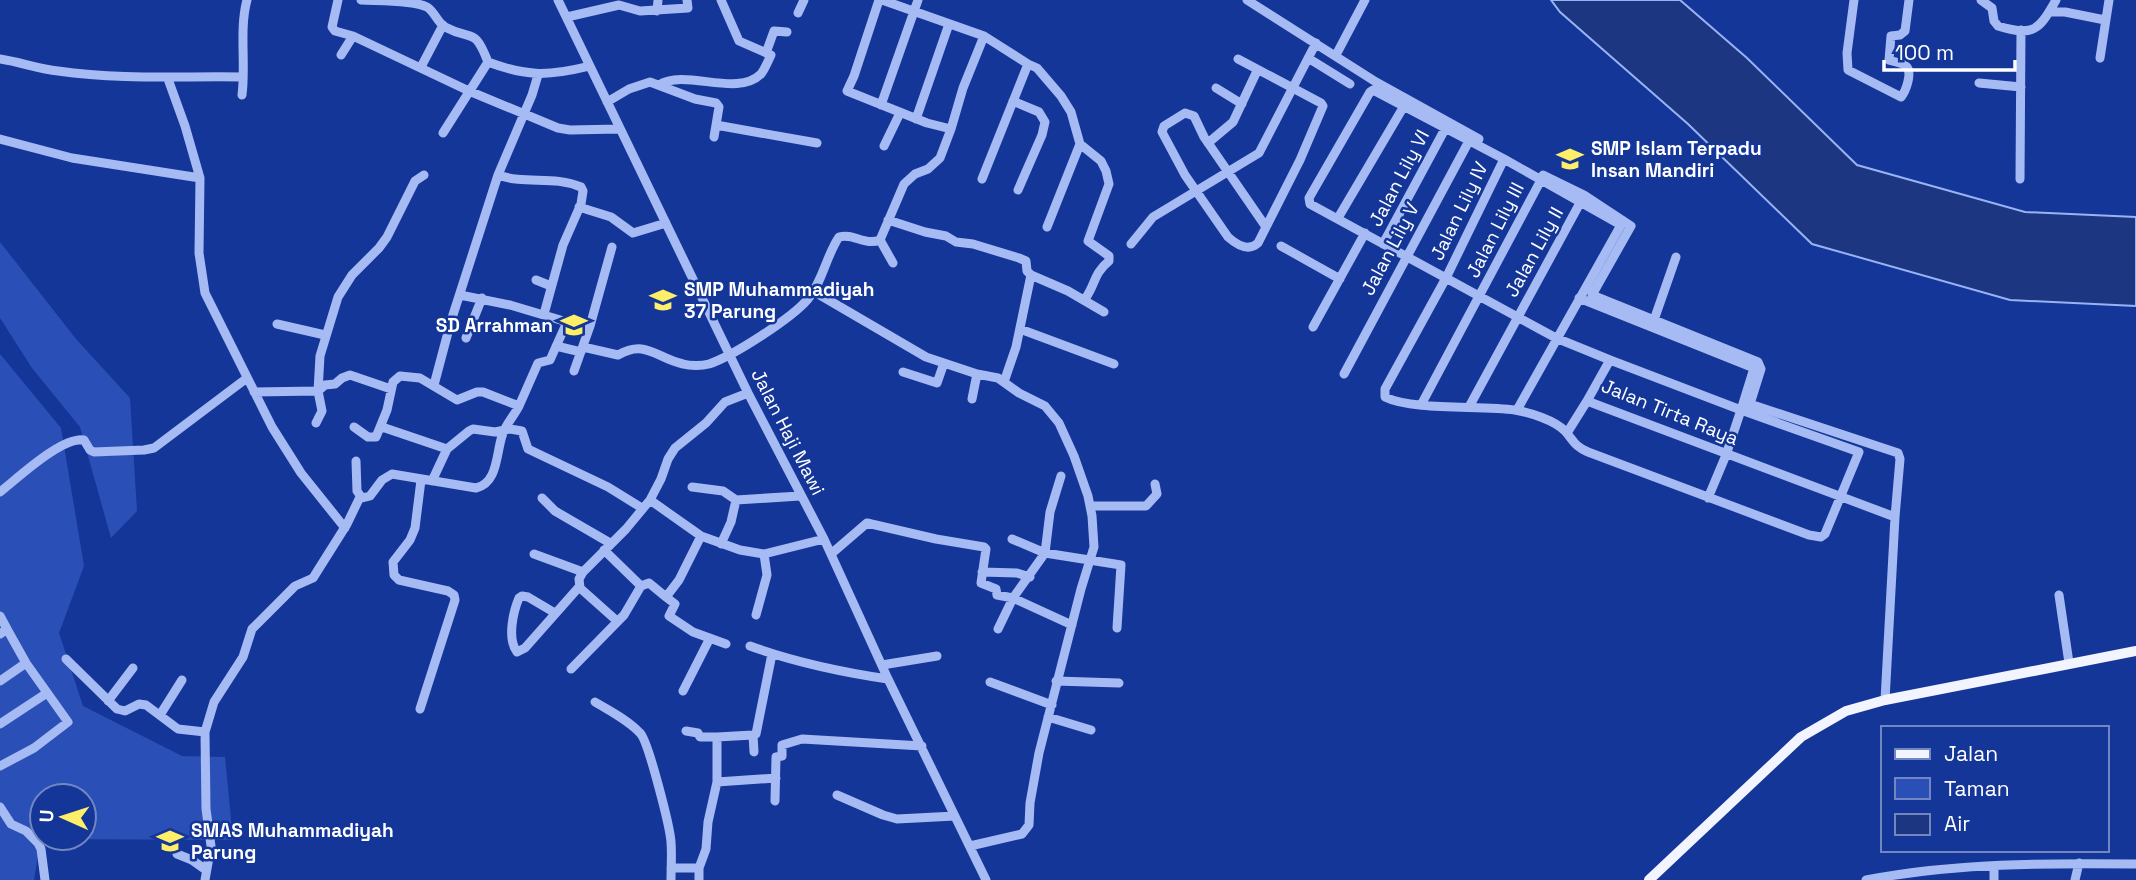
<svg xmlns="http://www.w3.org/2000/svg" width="2136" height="880" font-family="'Space Grotesk',sans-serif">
<rect width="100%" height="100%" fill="#143698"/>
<!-- green -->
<path fill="#2a50b8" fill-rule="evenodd" d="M0,242L76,339L130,398L137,511L111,538L80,427L32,368L0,318Z
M0,354L61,428L84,566L59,633L83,706L182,756L225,757L233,840L41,839L34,880H0ZM42,796H84V838H42Z"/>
<!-- water -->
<path fill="#1d3681" stroke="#98b3f5" stroke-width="2" d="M1551,0H1680L1747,58L1857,165L2025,212L2136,217V306L2010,300L1812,244L1688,124L1560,12Z"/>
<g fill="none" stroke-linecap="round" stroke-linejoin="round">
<!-- minor -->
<path stroke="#a6bbf3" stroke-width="9" d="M338,0L332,27L335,31L353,36L469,91L558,128L570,130L619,129
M361,0C379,1 412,0 427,7C435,12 437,22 445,27C473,42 474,26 488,62L443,133
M558,0L748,393L824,539L888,679L986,880
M879,0L854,76L847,91L927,123L951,129
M882,0L984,36L1028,64L1037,68L1061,96L1071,112L1080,144L1101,161L1106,171L1109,184L1088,241L1109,256V261C1093,274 1096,284 1085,299
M1247,0L1376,82L1479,139
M1854,0L1847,53L1848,70L1901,97C1906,91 1912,74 1907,67C1904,63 1894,62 1889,60L1891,36L1900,35L1905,31L1909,0
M1981,0L1992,8L1994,21L1998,26C2034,37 2039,30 2056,0
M657,11L658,0
M2049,12H2065L2105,20
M798,13L804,0
M567,17L619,5L640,11L688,8L687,0
M766,53L774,31L787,32
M341,55L353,36
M1336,55L1365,0
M1308,58L1350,84
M2100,58L2109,0
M0,59C20,62 39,69 58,71C121,80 180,76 243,77
M1238,59L1321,103L1323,106L1300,160L1258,243C1248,252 1237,245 1228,237L1185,175L1162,132L1164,126L1185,113L1194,116L1204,137L1266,227
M488,62C528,77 549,76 590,66
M421,67L443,25
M168,79L185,126L200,178L199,253L205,293L272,427L301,473L345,528
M1979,83L2021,87
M659,85C685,68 737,98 761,74C765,69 768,61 771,55L739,41L721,0
M1216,88L1242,104
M242,95C246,65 239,29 247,0
M1013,101L1039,112L1045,122L1042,135L1018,190
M607,102L629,89L650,82L695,99L716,103L719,107L714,137
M881,105L918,0
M916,119L949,24
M716,125L817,143
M0,139L72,158L200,178
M1208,143L1233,122L1257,71
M884,146L900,113
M1504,159L1446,278L1385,389V397C1413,411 1481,405 1515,410C1531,413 1554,420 1565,431C1574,441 1574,446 1588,452L1809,535L1821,537L1825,534L1859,452L1741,410L1754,368L1579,298
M498,175C526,185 553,175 581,187L583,191L581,204L563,245L544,314
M1543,175L1584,195L1631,226L1592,295L1758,362L1761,369L1750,404L1898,453L1900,459L1895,517
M982,179L1028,64
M2020,179L2021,30
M579,207L611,217L633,233L666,223
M1338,218L1404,106
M888,220L925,232L946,236L956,242L973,244L1019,258L1026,261L1027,271L1031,275
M1047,227L1080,144
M880,240L893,263
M1131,244L1153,217L1259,153L1316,43
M1383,244L1445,129
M1281,246L1340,279
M536,280L551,286
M813,291L926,357L977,374L998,378L1019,393L1045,406L1059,423L1074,456L1088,496L1092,516L1094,547L1081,589L1039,753L1030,803L1029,825L1022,834L970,846
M460,295L510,305L567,322L550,360L538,363L519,406
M1654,320L1676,257
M567,322L590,326
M277,324L325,335
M1313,327L1365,233
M1020,329L1114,364
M466,338L482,298
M556,346L581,352
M583,347L618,355C646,339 656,358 683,364C690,366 702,366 709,364C733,356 792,318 808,299C823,281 826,256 839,237C854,233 865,246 880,240L904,184L915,174L928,169L940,158L951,129L963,88L984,36
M1610,360L1741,410L1726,455L1708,498
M574,371L590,326L612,247
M903,372L937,383L944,363
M1344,374L1469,141
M1004,382L1016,347L1031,275L1068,291L1104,312
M434,385L451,321L498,175L532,95L538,75
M254,392L318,391L325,385L335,384L342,378L350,375L391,389
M972,399L977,374
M1421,405L1541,180
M1469,407L1580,203
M1517,410L1621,225L1504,159L1373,90L1370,92L1309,198L1310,204L1556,338L1610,360L1587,401L1895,517L1885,700
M316,423L322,411L318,391L320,356L338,297L352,275L379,248L387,237L415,181L424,175
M354,427L368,437H376L387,410L393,382L400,376L420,378L457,400L477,392H483L519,406C514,416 505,425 502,436C496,454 498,483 476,488L392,474L382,480L370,496L362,498L357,491L356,461
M382,427L447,449
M1567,433L1587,401
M432,481L447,449L469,431L473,429L495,432L510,429L522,431L528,449L608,487L642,508
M692,487L723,491L736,500L800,496
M0,492C18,478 61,437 84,440L90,450L94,452L144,450L154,448L247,378
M542,498L555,511L610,543
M650,500L701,536L740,550L764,554L824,539
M1090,506H1146L1157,494L1155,484
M701,536L679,580L666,597L675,604L669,616L693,632L726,644
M1012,539L1045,553L1121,565L1117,628
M721,544L731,522L736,500
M534,554L583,572
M831,554L867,523L936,539L984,547L986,549L981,583L996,589L997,595L1013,598L1072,625
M982,572L1017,573L1030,577
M641,586L649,583L666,597
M2059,595L2069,663
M555,613L528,597L522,596L519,598C513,612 507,639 517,652L525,648L579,587
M756,615L767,575L764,554
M0,616L7,629L0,634
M617,621L580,588L579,579L583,572L626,529L650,500L661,479L668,459L675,448L706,423L725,402L748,393
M998,629L1013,598L1045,553L1050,512L1061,476
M750,646C794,662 841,672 888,679
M66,659L117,709L125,711L139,704L146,705L178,729L205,732L206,809L211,846L205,880
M882,665L937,656
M571,669L624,615L641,586L604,550
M0,681L26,663
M1056,681L1119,683
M990,682L1052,705
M683,691L710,638
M108,701L133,668
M595,702C610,711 628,720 640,733C648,740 670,827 671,842C672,854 671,867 671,880
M420,709L455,600L454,595L448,591L399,580L394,575L393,562L410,540L415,528L421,480
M160,715L182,680
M1048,717L1091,730
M0,724L47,693
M686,731L698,733L700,737H717V782L708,822L706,849L699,868V880
M205,732L214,702L243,657L252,629L295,586L313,578L347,524L360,497
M717,737L753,735
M754,752L753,735L756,734L772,654
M0,766L34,748L68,722L26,663L7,629
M717,782L776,778
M837,795L883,815L897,819L955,816
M775,801L776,757L782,756V745L802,739L922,746
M0,807L11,824L26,831L38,843L41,849L45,880
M177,854L192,860L206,870
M671,868H699
M1866,880C1955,863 2046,863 2136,864
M1994,880V866
M2075,880L2079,863"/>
<!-- major -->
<path stroke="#f2f4ff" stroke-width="10" d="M1649,880L1801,737L1846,711L1885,700L2136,651"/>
</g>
<!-- icons -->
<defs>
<g id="school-bare" transform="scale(2.1)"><path d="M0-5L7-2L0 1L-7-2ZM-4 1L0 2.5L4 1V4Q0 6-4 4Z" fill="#ffef68" stroke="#143698" stroke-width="2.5" paint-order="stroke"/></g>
</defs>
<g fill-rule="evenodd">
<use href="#school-bare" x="1570" y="159"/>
<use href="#school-bare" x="663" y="300"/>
<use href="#school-bare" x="574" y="325"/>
<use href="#school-bare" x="170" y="841"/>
</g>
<g text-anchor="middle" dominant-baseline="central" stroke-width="5" stroke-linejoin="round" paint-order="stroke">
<!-- poi labels -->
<g font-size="19" font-weight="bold" fill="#fff" stroke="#143698" text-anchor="start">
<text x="1591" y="148">SMP Islam Terpadu<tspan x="1591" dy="22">Insan Mandiri</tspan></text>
<text x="684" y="289">SMP Muhammadiyah<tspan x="684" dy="22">37 Parung</tspan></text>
<text x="553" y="325" text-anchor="end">SD Arrahman</text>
<text x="191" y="830">SMAS Muhammadiyah<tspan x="191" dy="22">Parung</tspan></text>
</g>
<!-- street labels -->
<g font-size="19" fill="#fff" stroke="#143698">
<text transform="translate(1399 178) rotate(-62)">Jalan Lily VI</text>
<text transform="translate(1459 211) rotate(-64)">Jalan Lily IV</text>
<text transform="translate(1495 230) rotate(-63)">Jalan Lily III</text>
<text transform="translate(1390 249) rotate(-62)">Jalan Lily V</text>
<text transform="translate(1534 252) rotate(-61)">Jalan Lily II</text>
<text transform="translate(1670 412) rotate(22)">Jalan Tirta Raya</text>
<text transform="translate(788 432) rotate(63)">Jalan Haji Mawi</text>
</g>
</g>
<!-- legend -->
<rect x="1881" y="726" width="228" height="126" fill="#143698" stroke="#7286c1" stroke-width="2"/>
<rect x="1895" y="749" width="35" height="10" fill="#f2f4ff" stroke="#7286c1" stroke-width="2"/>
<text x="1944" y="761" font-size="21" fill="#ffffff">Jalan</text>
<rect x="1895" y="778" width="35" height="21" fill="#2a50b8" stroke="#7286c1" stroke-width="2"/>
<text x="1944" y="796" font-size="21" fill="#ffffff">Taman</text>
<rect x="1895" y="814" width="35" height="21" fill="#1d3681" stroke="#7286c1" stroke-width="2"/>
<text x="1944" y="831" font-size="21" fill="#ffffff">Air</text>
<!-- north arrow -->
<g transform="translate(63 817) rotate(273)"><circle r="33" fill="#143698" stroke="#7286c1" stroke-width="2"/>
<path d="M0-5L12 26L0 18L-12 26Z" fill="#ffef68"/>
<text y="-10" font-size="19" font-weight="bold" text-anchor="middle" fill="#ffffff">U</text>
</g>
<!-- scale -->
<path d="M1884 60v10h131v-10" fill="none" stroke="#ffffff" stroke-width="3.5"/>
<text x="1895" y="60" font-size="21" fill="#ffffff" stroke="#143698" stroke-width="5" paint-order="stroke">100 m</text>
</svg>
